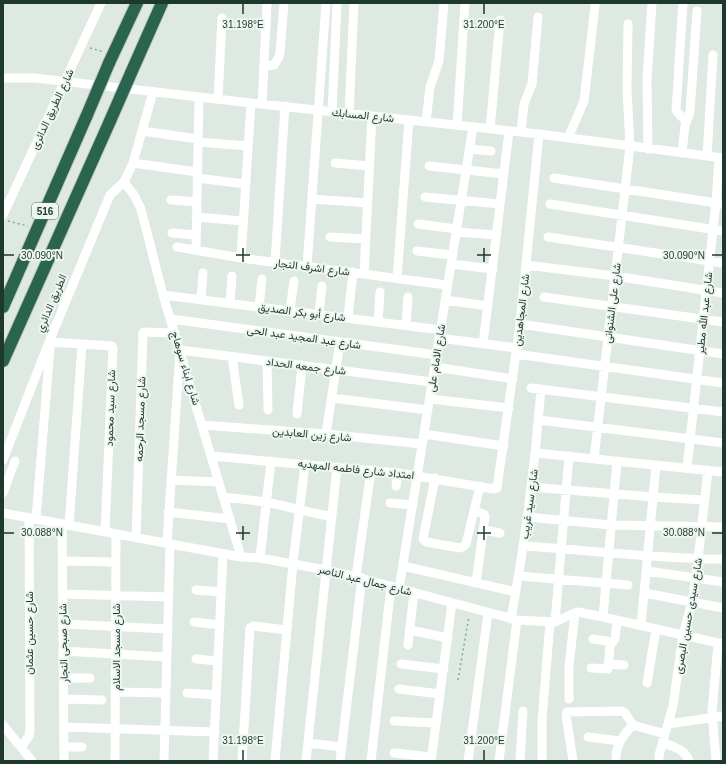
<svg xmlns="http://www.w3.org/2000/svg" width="726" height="764" font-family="Arial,Vazirmatn,sans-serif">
<rect width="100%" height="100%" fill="#dde9e1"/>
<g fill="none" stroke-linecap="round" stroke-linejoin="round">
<!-- highway casing -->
<g stroke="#c0c7c4" stroke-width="14">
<path id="highway" d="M109,63L137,3
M131,73L162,3
M3,307L87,115
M3,361L110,121"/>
</g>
<!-- path -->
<path stroke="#7dad96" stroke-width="1.5" stroke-dasharray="2 3" stroke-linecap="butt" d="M90,48L104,52
M8,221L28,226
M458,680L469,616"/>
<!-- minor -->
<path stroke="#fff" stroke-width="9" d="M683,3L676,110L678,113L686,121
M264,66L274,65L279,57L280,53L284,3
M3,78H35L251,103L539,134L723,158
M218,99L222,18
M262,104L267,3
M332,112L337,3
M349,114L354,3
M426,122L430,87L439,61L444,3
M457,125L465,3
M490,129L500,20
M142,131L198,139
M521,132L524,104L532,84L538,17
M568,138L584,101L595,6
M198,142L248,146
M469,149L491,151
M648,149L647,79L652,3
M682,153L685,126L690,112L697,11
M707,156L713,55
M133,163L197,172
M335,163L370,166
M429,166L504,174
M197,178L245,184
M554,178L723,204
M124,182L134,195L141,209L163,295L241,557
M425,197L500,204
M312,199L368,203
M171,200L197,202
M550,204L723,231
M3,215L101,3
M196,217L243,221
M418,224L457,229
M456,232L497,235
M172,233L196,235
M330,237L366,239
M548,237L723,263
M177,247L241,258L447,285
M196,250L199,97
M417,251L452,255
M241,258L251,103
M275,262L285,106
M451,264L493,269
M526,265L615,276L723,293
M307,266L326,3
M364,274L372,116
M397,278L409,120
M163,295L441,330
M544,297L723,322
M201,299L203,273
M445,300L488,306
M230,303L232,276
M259,307L262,279
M290,310L294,281
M319,314L322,286
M348,318L353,272
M171,319L437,355
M378,322L380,292
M520,324L723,354
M406,325L408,297
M439,338L517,348
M50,342L112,346L113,348L105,532
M483,344L509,131
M516,354L723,383
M232,357L239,405
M267,361L268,410
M435,367L513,379
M531,388L723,412
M332,398L428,410
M430,399L509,408
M297,414L302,365
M539,420L723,443
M202,425L326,434L422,444
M326,434L340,342
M424,434L504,446
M536,453L723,472
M211,456L398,473L494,489L497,488L520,324L539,134
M594,459L630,146L627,90L628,24
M3,460L51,337L110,195L124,182L133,163L153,92
M687,468L716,202L719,158
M435,478L423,539L426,542L460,548L464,546L466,544L480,486
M171,480L219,482
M396,486L398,473
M531,487L653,497L704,500
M3,493L15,461
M223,497L266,502L332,517
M390,503L413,505
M474,511L484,514L485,517L476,583
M168,512L230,519
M3,513L241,557L260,558L326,570L356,577L517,620L555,622L572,614L578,612L603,617L723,644
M527,517L611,525L723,527
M36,519L50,348
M62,524L64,761
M69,525L82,345
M484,530L500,533
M136,538L143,333L144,332L175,333
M167,543L180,350L432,382
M523,546C589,550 656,559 723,559
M260,558L271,461
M62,561L116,562
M403,566L516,592
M647,571L723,582
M519,576L628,585
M356,577L371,470
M399,589L473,127
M196,590L221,592
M645,593L723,608
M63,594L169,597
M603,617L617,461
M511,619C525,543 535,466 541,389
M194,622L220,625
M555,622L569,456
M63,624L168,629
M641,626L656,465
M410,630L448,638
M593,639L613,642
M408,645L414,592
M63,651L167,657
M196,659L218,661
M401,664L444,669
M609,664L624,665
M591,668L608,669L610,646L615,639L617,620
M63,678H90
M647,683L656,629
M399,689L440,694
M115,692L166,693
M187,693L216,695
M64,699L102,700
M569,699V666L575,613
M394,721L436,723
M668,724L723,716
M3,725L32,761
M64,727L215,732
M588,737L620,741
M308,743L342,747
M663,743C674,747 685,749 689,761
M21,747L29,736L30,729L29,518
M64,747H82
M394,753L432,757
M115,761L116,534
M164,761L170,544
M213,761L223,554
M242,761L250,628L253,626L287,630
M275,761L293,563L305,464
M306,761L337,467
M340,761L362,578
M371,761L391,586
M431,761L452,603
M468,761L488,613
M499,761L517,620
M520,761L523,711
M542,761V720L550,622
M573,761L566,715L567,712L622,711L625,713L633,725L665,734
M616,761C615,746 623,735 633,725
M659,761V755L673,706L683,635L692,602L696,578L708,470
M716,761L712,712L718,643"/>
<!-- highway -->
<use href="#highway" stroke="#2b644e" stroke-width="12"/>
<!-- highway-bridge casing -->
<g stroke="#c0c7c4" stroke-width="14" stroke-linecap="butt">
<path id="highway-bridge" d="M87,115L109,63
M110,121L131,73"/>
</g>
<!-- highway-bridge -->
<use href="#highway-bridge" stroke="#2b644e" stroke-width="12"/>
</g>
<!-- ticks -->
<path fill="none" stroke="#1f382d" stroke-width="1.5" d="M243,4V14M484,4V14M243,248V262M484,248V262M4,255H14M236,255H250M477,255H491M712,255H722M243,526V540M484,526V540M4,533H14M236,533H250M477,533H491M712,533H722M243,750V760M484,750V760"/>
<g text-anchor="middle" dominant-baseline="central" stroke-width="4" stroke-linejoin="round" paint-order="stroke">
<!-- shield labels -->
<rect fill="#edf6f0" stroke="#5d7168" stroke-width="1" x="32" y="203" width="26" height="16" rx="3"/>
<g font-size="10" font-weight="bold" fill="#1f382d">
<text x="45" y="211">516</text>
</g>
<!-- street labels -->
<g font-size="11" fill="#1f382d" stroke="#edf6f0">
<text transform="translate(52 109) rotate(-65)">شارع الطريق الدائرى</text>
<text transform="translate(363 115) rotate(6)">شارع المسابك</text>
<text transform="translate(312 267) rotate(7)">شارع اشرف النجار</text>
<text transform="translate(51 303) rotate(-67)">الطريق الدائري</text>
<text transform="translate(612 303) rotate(-83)">شارع على الشنوانى</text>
<text transform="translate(521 310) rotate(-83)">شارع المجاهدين</text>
<text transform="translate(302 312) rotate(7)">شارع أبو بكر الصديق</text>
<text transform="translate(704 313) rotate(-84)">شارع عبد الله مطير</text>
<text transform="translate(304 337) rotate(8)">شارع عبد المجيد عبد الحى</text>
<text transform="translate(436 358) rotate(-81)">شارع الامام على</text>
<text transform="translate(306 366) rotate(7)">شارع جمعه الحداد</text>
<text transform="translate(186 368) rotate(73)">شارع ابناء سوهاج</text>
<text transform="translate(110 408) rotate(-88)">شارع سيد محمود</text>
<text transform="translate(140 419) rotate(-88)">شارع مسجد الرحمه</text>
<text transform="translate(312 434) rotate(5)">شارع زين العابدين</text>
<text transform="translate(356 469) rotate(6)">امتداد شارع فاطمه المهديه</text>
<text transform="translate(529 504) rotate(-82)">شارع سيد غريب</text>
<text transform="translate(365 580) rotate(14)">شارع جمال عبد الناصر</text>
<text transform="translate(688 616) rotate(-80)">شارع سيدى حسين البصرى</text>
<text transform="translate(29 633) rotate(-90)">شارع حسين عثمان</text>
<text transform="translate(63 643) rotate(-91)">شارع صبحى النجار</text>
<text transform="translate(116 647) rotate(-90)">شارع مسجد الاسلام</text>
</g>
</g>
<g font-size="10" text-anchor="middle" fill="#1f382d" stroke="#edf6f0" stroke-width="4" stroke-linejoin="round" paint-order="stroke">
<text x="243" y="28">31.198°E</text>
<text x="484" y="28">31.200°E</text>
<text x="42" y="259">30.090°N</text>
<text x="684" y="259">30.090°N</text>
<text x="42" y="536">30.088°N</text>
<text x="684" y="536">30.088°N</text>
<text x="243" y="744">31.198°E</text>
<text x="484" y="744">31.200°E</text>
</g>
<!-- border -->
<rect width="726" height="764" fill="none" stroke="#1f382d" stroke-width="8"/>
</svg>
